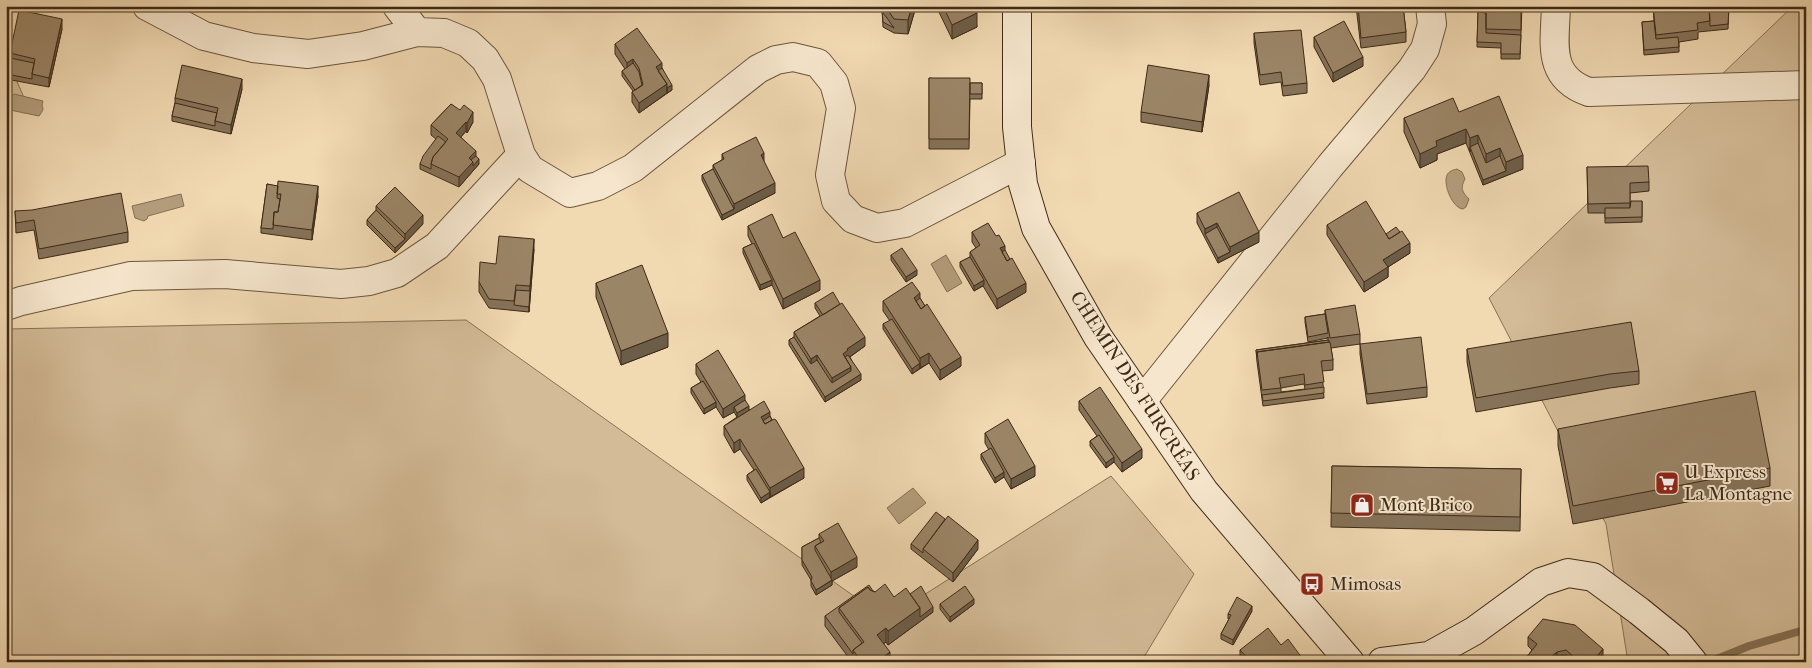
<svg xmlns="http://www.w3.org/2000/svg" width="1812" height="668" font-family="'IM FELL French Canon',serif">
<rect width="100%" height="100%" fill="#f1d9b2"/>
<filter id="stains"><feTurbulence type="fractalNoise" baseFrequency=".004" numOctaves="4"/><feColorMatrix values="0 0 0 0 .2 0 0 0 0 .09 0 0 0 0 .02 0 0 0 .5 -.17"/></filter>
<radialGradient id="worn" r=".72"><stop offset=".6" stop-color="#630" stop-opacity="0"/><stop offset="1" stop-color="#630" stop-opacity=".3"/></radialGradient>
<!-- green -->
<path fill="#d3bb97" stroke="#887256" d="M1793,6H1806V662H1628L1606,524L1489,298Z
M6,56L25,100H6Z
M466,320L886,619L1111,476L1194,574L1141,662H6V329Z"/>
<!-- water -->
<path fill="#b49e7d" stroke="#857054" d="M14,94L43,101C40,110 47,105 39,116L10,110L8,101Z
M1457,169L1462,172L1465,179C1460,188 1462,192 1469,199L1466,207L1463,209C1452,208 1443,184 1447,175C1449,171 1453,170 1457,169Z
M181,194L184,206L148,216L147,219L144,221L135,218L132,206Z
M946,255L962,283L947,292L931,264Z
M913,488L926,503L899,524L887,508Z"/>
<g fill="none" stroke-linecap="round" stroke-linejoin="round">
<!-- stream -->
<path stroke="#857054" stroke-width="8" d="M1712,661L1749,646L1804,630L1806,628"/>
<!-- street casing -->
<g stroke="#6b563d" stroke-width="30">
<path id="street" d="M147,6L204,36L253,48L308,54L363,46L417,32L444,33L468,43L485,59L497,79L521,155L530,169L570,193L598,186L633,168L758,69L776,60L793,57L818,63L834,83L841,108L830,175L836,201L853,219L877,228L905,223L1021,163
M397,6L417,32
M1556,6C1555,43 1546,77 1589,92L1806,85
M6,306L21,301L131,276L225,274L341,284L369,281L397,273L437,246L521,155
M1142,401L1330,166L1412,69L1425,49L1432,24L1430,6"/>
</g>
<!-- secondary casing -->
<g stroke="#3e2a16" stroke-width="30">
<path id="secondary" d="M1017,6V127L1023,184L1036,228L1098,337L1204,491L1350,662
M1382,662L1429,656L1474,631L1541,582L1568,573L1593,577L1639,611L1676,641L1693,662"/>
</g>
<!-- street -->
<use href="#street" stroke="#f6e6cd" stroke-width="28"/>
<!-- secondary -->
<use href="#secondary" stroke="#f6e6cd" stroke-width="28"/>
</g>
<!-- wall -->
<path fill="#857259" stroke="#3e2a16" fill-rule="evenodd" d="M882,6H923L915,10L908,34L894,33L883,27Z
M936,6H973L977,27L952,39Z
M1356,6H1403L1406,32V42L1361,48Z
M1522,6L1520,59H1501V48L1477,47L1478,12L1486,13Z
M1653,6H1729L1728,29L1698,32V39L1679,42V52L1644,55L1642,22L1654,21Z
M62,29L49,87L6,79V74L10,58V53Z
M1254,33L1307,83V93L1283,96L1281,82L1260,85L1254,43Z
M1314,37L1363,66L1333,82L1314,47Z
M615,44L662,68L672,90L639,113L632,102V92L633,91L622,76V71L625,69L615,54Z
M929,78L970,83H982V99H970L969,149H929Z
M1209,85L1202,132L1141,122V112Z
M242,89L231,134L172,121V116L175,103V98Z
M451,104L473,122L467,133L466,131L461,137L476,156L479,164L459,187L420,169V164L436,139L431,135V125Z
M1459,112L1523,169L1483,185L1466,143L1437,154V160L1420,168L1404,132V118Z
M722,154L764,162L775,193L722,220L702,180V175L713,169V165L722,160Z
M1587,167L1649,182V191L1630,193V208L1642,201V222L1605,223V213H1588Z
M267,184L318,196L312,240L261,233V228Z
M376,206L423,224L395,253L367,225V220L376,210Z
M15,211L128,232V242L39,259L34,230L16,233Z
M1197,213L1259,242L1218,263L1197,223Z
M1327,225L1386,234L1410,253L1388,267V277L1364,292L1327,235Z
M748,226L783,238L820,290L783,309L772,285L760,290L743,253V248L752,244L748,236Z
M972,232L1026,292L997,309L983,286L974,291L960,267V262L970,257V252L976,248L972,242Z
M534,249L529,312L489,308L479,292V282L496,264Z
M891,255L917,275L906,282L891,260Z
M596,283L668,347L621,365L596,297Z
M920,298L961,366L940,380L929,363L912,374L883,329V324L890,321L883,311V301Z
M815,303L865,346L850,357L861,380L825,402L789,345V340L794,337V332L820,316L815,308Z
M1325,310L1360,334V344L1331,348L1333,360V370L1322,371L1324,398L1263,406L1257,362L1256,350L1328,340V337V338L1308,342L1305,322V317L1325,314ZM1304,384L1305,389L1281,392V388Z
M1360,344L1427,387V397L1367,404L1360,354Z
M1467,349L1639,371V384L1610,388L1476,412L1467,362Z
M696,364L745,400L749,410L770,416L804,478L761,503L747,480V475L754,470L740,449L734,453L724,435V426L737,417L734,412L723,418L716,407L704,414L691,393V388L701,382L696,374Z
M1079,401L1142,458L1122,472L1114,462L1106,468L1090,446V441L1097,436L1079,410Z
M1558,429L1770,468V486L1573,524L1558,446Z
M985,433L1035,476L1011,489L1004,477L995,483L981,459V454L989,450L985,443Z
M1332,466L1521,469L1520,531L1331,527Z
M819,534L857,567L832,581V585L816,595L811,586V580L802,565V547L819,538Z
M911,544L978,549L953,582L911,549Z
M873,591L894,597L910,594L933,612L888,645L886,642L883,644L890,662H852L825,626V616Z
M940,604H974L950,622L940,609Z
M1252,611L1233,645L1221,639V634L1229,619H1228V614Z
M1528,637L1603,659L1601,662H1526V658L1532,650L1528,646Z
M1281,645L1305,662H1242L1240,660V650Z"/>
<!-- shaded-wall -->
<path fill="#6c5d48" stroke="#3e2a16" d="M912,6H923L915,10L908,34V20Z
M977,13V27L952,39V25Z
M62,19V29L49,87V78Z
M1363,57V66L1333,82V73Z
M633,59V68L627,72V63Z
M662,63V73L658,76L656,67Z
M1209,75V85L1202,132V122Z
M242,79V89L231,134V125Z
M667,84V93L639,113V103Z
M672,85V90L667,93V88Z
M473,112V122L467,133V123Z
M466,122V131L456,143V133Z
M1466,129V143L1437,154V160L1420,168V154L1436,141Z
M1478,135V148L1470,147V152V138Z
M1500,148V161L1486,168V154Z
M476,151V161L479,159V164L459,187V177L469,158Z
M764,153V163L761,155Z
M1523,155V169L1483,185V180L1506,171V162Z
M775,183V193L722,220V215L734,209V204Z
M318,186V196L312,240V230Z
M423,215V224L395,253V248L405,239V234Z
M1217,223V233L1205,234V229Z
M1259,232V242L1218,263V258L1230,252V247Z
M534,239V249L529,312L530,286Z
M1410,243V253L1388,267V277L1364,292V282L1383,260Z
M1005,246V255L1000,248Z
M917,270V275L906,282V277Z
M772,280V285L760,290V285Z
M820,280V290L783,309V299Z
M984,280V285L974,291V286Z
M1026,283V292L997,309V299Z
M920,293V303L916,306L914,298Z
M668,333V347L621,365V351Z
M865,337V346L848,358L845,362L843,354L847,349Z
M929,353V363L920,368V358Z
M817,355V365L811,369V359Z
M961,357V366L940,380V370Z
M920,363V368L912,374V369Z
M851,367V376L832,388V378Z
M861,374V380L825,402V397Z
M745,395V405L734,407V412L723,418V409Z
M716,402V407L704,414V409Z
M749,406V411L737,418V413Z
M770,412V421L763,426L761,417Z
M740,439V449L734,453V443Z
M1142,449V458L1122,472V463Z
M1114,457V462L1106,468V463Z
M1035,466V476L1011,489V479Z
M804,468V478L770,497V488Z
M1004,472V477L995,483V478Z
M770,492V497L761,503V498Z
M978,540V549L953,582V573Z
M857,557V567L832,581V585L816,595V590L831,581V572Z
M974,599V604L950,622V617Z
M1252,606V611L1233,645V640Z
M933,607V612L888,645V631L920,608Z
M886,628V642L877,649V635Z
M1603,649V659L1601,662H1592Z
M890,652V662H877Z
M1557,652V661L1551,662V657Z"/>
<!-- building -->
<path fill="#9b8567" stroke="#3e2a16" d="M885,6H912L908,20L894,19Z
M943,6H973L977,13L952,25Z
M1358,6H1403L1406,32L1361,38Z
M1486,6H1521V30L1486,29Z
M1653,6H1709L1710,21L1697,23L1698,30L1656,35Z
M1709,6H1729L1728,24L1710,26Z
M19,10L62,19L49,78L32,74L35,59L10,53Z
M882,12L887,18L894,28L883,22Z
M1478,12L1486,13V33L1521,35L1520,54H1501V43L1477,42Z
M1344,21L1363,57L1333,73L1314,37Z
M1654,21L1656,39L1678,37L1679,47L1644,50L1642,22Z
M637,28L662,63L656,67L667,84L639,103L632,92L643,85L639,68L633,59L627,63L615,44Z
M1301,30L1307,83L1283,86L1281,72L1260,75L1254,33Z
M10,58L34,63L32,74V79L6,74Z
M633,63L639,72L642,85L635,90L622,71Z
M182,65L242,79L231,125L215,121L218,108L175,98Z
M1148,65L1209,75L1202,122L1141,112Z
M662,68L672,85L667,88V84L658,71Z
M929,78H970L969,139H929Z
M970,83H982V94H970Z
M1499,96L1523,155L1506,162L1500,148L1486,154L1478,135L1470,138L1466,129L1436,141L1437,146L1420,154L1404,118L1453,98L1459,112Z
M175,103L217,113L215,121V126L172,116Z
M451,104L460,110L464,105L473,112L467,123L466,122L456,133L476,151L469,158L473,162L459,177L431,164L433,157L448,139L431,125Z
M438,136L446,142L433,157L431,164V169L420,164L423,156Z
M756,137L764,153L761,155L775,183L734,204L713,165L724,159L722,154Z
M1478,143L1486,163L1500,156L1506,171L1483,180L1470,147Z
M476,156L479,159L473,166V162L471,160Z
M1648,166L1649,182L1630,183V203L1588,204L1587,167Z
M713,169L734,209L722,215L702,175Z
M278,181L318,186L312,230L273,225L274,212H278L281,194H277Z
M267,184L278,186L277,198L280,199L278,212H274L273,229L261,228Z
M395,187L423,215L405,234L376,206Z
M1239,192L1259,232L1230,247L1217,223L1205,229L1197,213Z
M121,193L128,232L39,249L34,220L16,223L15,211L32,210Z
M1366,201L1389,239L1402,231L1410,243L1383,260L1388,267L1364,282L1327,225Z
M1631,201H1642V217L1605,218V208H1630Z
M376,210L405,239L395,248L367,220Z
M772,214L783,238L795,232L820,280L783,299L748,226Z
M988,223L996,236L999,235L1005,246L1000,248L1007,261L1012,258L1026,283L997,299L970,252L980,245L972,232Z
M1217,227L1230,252L1218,258L1205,234Z
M1396,227L1400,232L1389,239L1386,234Z
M499,236L534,239L530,286L516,285L514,301L489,299L479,282L480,262L496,264Z
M754,243L772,280L760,285L743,248Z
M902,248L917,270L906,277L891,255Z
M1005,250L1010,259L1007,261L1002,252Z
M970,257L984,280L974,286L960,262Z
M642,265L668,333L621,351L596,283Z
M912,282L920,293L914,298L921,309L927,304L961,357L940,370L929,353L920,358L883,301Z
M516,290L530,291L529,307L514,305Z
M833,292L840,304L823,315L815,303Z
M920,298L925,306L921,309L916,301Z
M842,303L865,337L847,349L848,350L843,354L851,367L832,378L817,355L811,359L794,332Z
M1355,305L1360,334L1330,338L1325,310Z
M1325,314L1328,333L1308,337L1305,317Z
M892,319L920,363L912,369L883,324Z
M1631,322L1639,371L1610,374L1476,398L1467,349Z
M794,337L811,364L817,360L832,383L851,371V367L845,357L848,355L861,374L825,397L789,340Z
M1421,337L1427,387L1367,394L1360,344Z
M1329,340V342L1257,352V357L1256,350Z
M1330,342L1333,360L1321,361L1324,382L1305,385L1304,374L1279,378L1281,388L1262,390L1257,352Z
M718,350L745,395L723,409L696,364Z
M703,381L716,402L704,409L691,388Z
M1100,387L1142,449L1122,463L1079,401Z
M1324,387V393L1263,401L1262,395Z
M1755,391L1770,468L1573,506L1558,429Z
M745,400L749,406L737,413L734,407Z
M764,401L770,412L761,417L765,424L774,419L776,420L804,468L770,488L740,439L734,443L724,426Z
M770,416L772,420L765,424L763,421Z
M1008,419L1035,466L1011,479L985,433Z
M1099,435L1114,457L1106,463L1090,441Z
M991,448L1004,472L995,478L981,454Z
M1332,466L1521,469L1520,517L1331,513Z
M756,469L770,492L761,498L747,475Z
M936,512L945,519L923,549V553L911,544Z
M948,516L978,540L953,573L923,549Z
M838,523L857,557L831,572L815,546L824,541L819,534Z
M819,538L821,542L815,546V550L832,580L816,590L811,581L812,577L802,560V547Z
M885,584L894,597L906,588L920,608L888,631L886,628L877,635L890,652L877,662H862L853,650L864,642L839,608L868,587L870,590L875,592Z
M869,585L873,591L870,590L868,587L839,608V612L862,643L853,650V654L825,616Z
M921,586L933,607L920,617V608L910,594Z
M965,586L974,599L950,617L940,604Z
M1237,597L1252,606L1233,640L1221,634L1231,615L1228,614Z
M1543,619L1575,625L1603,649L1592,662H1572L1575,658L1566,650L1557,652L1551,657L1555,662H1531L1526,658L1537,644L1528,637Z
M1268,628L1281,645L1288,639L1305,662H1251L1240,650Z
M1566,655L1573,661L1572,662H1555L1554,660L1557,656Z
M1214,657L1222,662H1210Z"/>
<!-- icons -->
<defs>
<g id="supermarket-square" transform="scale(1.25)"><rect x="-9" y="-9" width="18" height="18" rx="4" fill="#8f2418" stroke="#f6e6cd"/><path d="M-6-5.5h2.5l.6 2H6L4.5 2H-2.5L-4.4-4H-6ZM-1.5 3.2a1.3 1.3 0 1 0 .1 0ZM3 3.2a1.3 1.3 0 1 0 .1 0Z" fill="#fff"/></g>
<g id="shop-square" transform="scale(1.25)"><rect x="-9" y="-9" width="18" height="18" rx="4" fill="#8f2418" stroke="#f6e6cd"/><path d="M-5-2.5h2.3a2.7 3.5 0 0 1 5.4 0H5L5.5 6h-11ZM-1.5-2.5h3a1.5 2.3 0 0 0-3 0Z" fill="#fff"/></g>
<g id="bus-square" transform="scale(1.25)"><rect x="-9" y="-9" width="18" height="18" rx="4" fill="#8f2418" stroke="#f6e6cd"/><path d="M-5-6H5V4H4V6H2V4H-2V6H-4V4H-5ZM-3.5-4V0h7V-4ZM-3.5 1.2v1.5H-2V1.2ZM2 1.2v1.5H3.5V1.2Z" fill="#fff"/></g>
</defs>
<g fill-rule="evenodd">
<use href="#supermarket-square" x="1667" y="483"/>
<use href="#shop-square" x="1362" y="505"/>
<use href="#bus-square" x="1312" y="584"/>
</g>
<g text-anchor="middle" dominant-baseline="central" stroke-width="4" stroke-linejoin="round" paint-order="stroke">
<!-- street labels -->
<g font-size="19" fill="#3e2a16" stroke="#f6e6cd">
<text transform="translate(1135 386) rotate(57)">CHEMIN DES FURCRÉAS</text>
</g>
<!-- poi labels -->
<g font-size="19" fill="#3e2a16" stroke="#f6e6cd" text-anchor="start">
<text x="1684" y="472">U Express<tspan x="1684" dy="22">La Montagne</tspan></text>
<text x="1380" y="505">Mont Brico</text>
<text x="1330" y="584">Mimosas</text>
</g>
</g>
<!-- margin -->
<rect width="1812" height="668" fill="none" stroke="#f1d9b2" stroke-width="25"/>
<rect x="8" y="8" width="1797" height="653" fill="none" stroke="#3e2a16" stroke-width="2.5"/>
<rect x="12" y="12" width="1787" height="643" fill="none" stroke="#3e2a16"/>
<rect width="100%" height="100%" filter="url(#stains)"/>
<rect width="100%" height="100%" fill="url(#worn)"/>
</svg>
